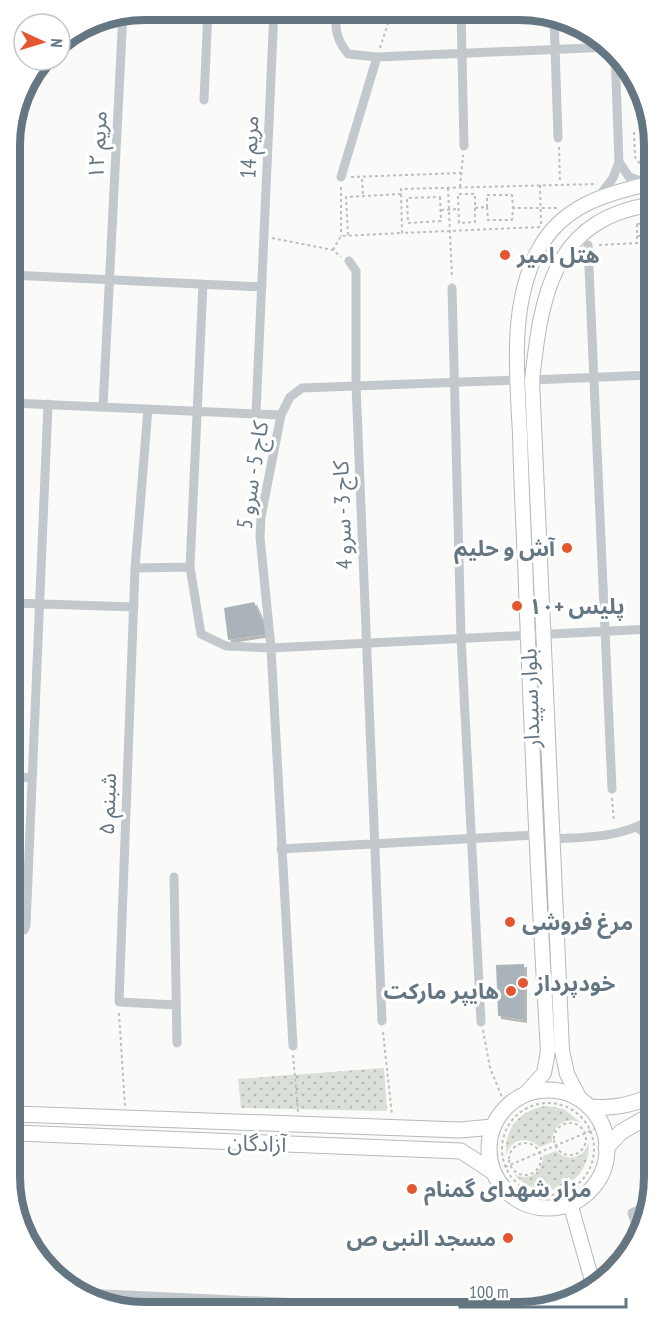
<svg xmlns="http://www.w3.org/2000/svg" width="664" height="1322" font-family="'PT Sans Narrow','Noto Sans Arabic',sans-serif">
<defs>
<pattern id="grass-dots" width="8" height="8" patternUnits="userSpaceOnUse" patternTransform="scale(1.5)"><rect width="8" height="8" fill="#dadfd7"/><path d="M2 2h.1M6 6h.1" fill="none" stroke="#b4b9b4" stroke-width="1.8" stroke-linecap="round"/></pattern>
<filter id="shadow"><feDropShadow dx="3" dy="3" stdDeviation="0" flood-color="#0004"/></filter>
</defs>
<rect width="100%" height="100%" fill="#fafaf8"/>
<!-- grass -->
<path fill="url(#grass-dots)" d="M384,1068L387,1111L241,1108L238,1079Z
M547,1106L564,1109L581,1123C566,1116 552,1125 552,1142L540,1147C527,1135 511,1139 506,1155C504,1128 521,1109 547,1106Z
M589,1142C591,1185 543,1208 514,1174C529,1182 543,1173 543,1156L556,1151C568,1162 584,1159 589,1142Z"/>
<!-- building -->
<path fill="#aab3b9" filter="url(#shadow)" d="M254,602L269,634L228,640L224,608Z
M524,964V1020L498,1016L496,965Z"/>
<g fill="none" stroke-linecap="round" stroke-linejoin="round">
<!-- secondary casing -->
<g stroke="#b3babf" stroke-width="16">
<path id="secondary" d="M525,1094L544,1073L548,1051C538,888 531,724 525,561C523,519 521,476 520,434C517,374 509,304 539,249C562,206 605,194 648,184
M580,1099L567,1074L562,1050L532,380C541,300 551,220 649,205
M570,1203L593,1284"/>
</g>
<!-- primary casing -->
<g stroke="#b5babe" stroke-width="17">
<path id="primary" d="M489 1149a59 59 0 1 1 118 0a59 59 0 1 1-118 0Z
M589,1107C614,1109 631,1105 654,1095
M16,1114L460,1130L493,1127
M16,1133L461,1151L493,1172
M606,1148L621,1132L654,1113"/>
</g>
<!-- path -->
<path stroke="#bbbfc2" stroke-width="2" stroke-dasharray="3 3" stroke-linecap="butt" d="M380,48L392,11
M634,132L635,157L647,173
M559,147L560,183
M351,177L461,173
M362,179L363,194
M540,185L541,224
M341,187V236
M460,187L463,155
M448,188L452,278
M440,197L441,221L408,223L407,198Z
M487,207V195H512L513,208
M475,208V222L459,223L458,194H475V208L487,207L488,220H512L513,208H557
M441,210L459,209
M637,224L649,223
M540,227L402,233L401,189L597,184
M348,235L346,197L401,194
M637,236H649
M272,238L333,250L341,257
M599,245L637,243V222
M333,250L341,236L402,233
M612,798L614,822
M119,1013L125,1106
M483,1030L490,1068L506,1107
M383,1032L392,1115
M293,1055L298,1112
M502 1149a46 46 0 1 1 92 0a46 46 0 1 1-92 0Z
M554 1139a16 16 0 1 1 32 0a16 16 0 1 1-32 0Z
M648,1132L654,1148
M509 1159a16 16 0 1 1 32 0a16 16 0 1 1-32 0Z
M505,1167L602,1126"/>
<!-- street -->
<path stroke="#c3c8cc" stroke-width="9" d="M336,10C335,29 336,39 348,54L377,57L612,47
M461,11L464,146
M554,16L558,138
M615,52L619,162L629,177L647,183
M204,100L208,9
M341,177L377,57
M600,195L613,178L619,162
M11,226L13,145
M588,245L612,789
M349,261L356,271V385L382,1021
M11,275L262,287
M203,284L190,567L201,634L226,646L271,648L651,629
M452,288L461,637L481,1022
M532,380L650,375
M12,403L281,415
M103,407L123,13
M148,409L135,568L119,1002L176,1005
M256,413L274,10
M135,568L190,567
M13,603L134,607
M14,777L32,778
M638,828L653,840
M552,839C587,837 621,838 652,819
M281,849L535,835
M174,877L177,1043
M15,931L24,930L26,926L48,404
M293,1046L271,648L260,537L261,517L281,415L290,397L302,388L517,380
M638,1231L632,1213L648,1205
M84,1293L409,1308"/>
<!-- secondary -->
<use href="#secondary" stroke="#fff" stroke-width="14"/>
<!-- primary -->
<use href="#primary" stroke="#fff" stroke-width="15"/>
</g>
<!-- markers -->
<g fill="#e4572e" stroke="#fff" stroke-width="2">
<circle cx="505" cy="255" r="6"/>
<circle cx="567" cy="548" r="6"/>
<circle cx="517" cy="606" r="6"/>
<circle cx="510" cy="922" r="6"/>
<circle cx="523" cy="983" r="6"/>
<circle cx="511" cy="991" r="6"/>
<circle cx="412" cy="1189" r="6"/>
<circle cx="508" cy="1238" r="6"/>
</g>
<g text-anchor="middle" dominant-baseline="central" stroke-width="6" stroke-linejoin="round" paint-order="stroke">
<!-- street labels -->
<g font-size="22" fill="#657683" stroke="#fff">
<text transform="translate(97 145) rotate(-87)">مریم ۱۲</text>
<text transform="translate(249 147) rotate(-87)">مریم 14</text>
<text transform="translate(252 475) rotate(-81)">کاج 5 - سرو 5</text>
<text transform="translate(342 515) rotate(-92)">کاج 3 - سرو 4</text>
<text transform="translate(530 698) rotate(-92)">بلوار سپیدار</text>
<text transform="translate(107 804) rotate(-88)">شبنم ۵</text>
<text transform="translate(257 1143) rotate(2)">آزادگان</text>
</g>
<!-- poi labels -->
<g font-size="22" font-weight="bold" fill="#657683" stroke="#fff" text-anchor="start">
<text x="517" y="255">هتل امیر</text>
<text x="555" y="548" text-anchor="end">آش و حلیم</text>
<text x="529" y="606">پلیس +۱۰</text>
<text x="522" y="922">مرغ فروشی</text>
<text x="535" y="983">خودپرداز</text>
<text x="499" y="991" text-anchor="end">هایپر مارکت</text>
<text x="424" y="1189">مزار شهدای گمنام</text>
<text x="496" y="1238" text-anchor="end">مسجد النبی ص</text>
</g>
</g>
<!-- crop -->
<path d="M0 0H664V1322H0ZM145 20H519A125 125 0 0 1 644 145V1177A125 125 0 0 1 519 1302H145A125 125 0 0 1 20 1177V145A125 125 0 0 1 145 20Z" fill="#fff" fill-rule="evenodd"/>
<path fill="none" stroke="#657683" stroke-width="8" d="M145 20H519A125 125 0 0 1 644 145V1177A125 125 0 0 1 519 1302H145A125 125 0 0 1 20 1177V145A125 125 0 0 1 145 20Z"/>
<!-- north arrow -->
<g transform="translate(42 42) rotate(94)"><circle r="28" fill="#ffffff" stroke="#c1c8cd" stroke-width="1.5"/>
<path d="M0-4.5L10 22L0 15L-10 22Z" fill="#e4572e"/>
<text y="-9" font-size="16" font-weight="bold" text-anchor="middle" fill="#657683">N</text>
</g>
<!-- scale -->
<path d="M460 1298v9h166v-9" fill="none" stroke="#657683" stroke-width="3"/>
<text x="469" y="1298" font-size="18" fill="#657683" stroke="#ffffff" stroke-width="4.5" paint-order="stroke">100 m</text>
</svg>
